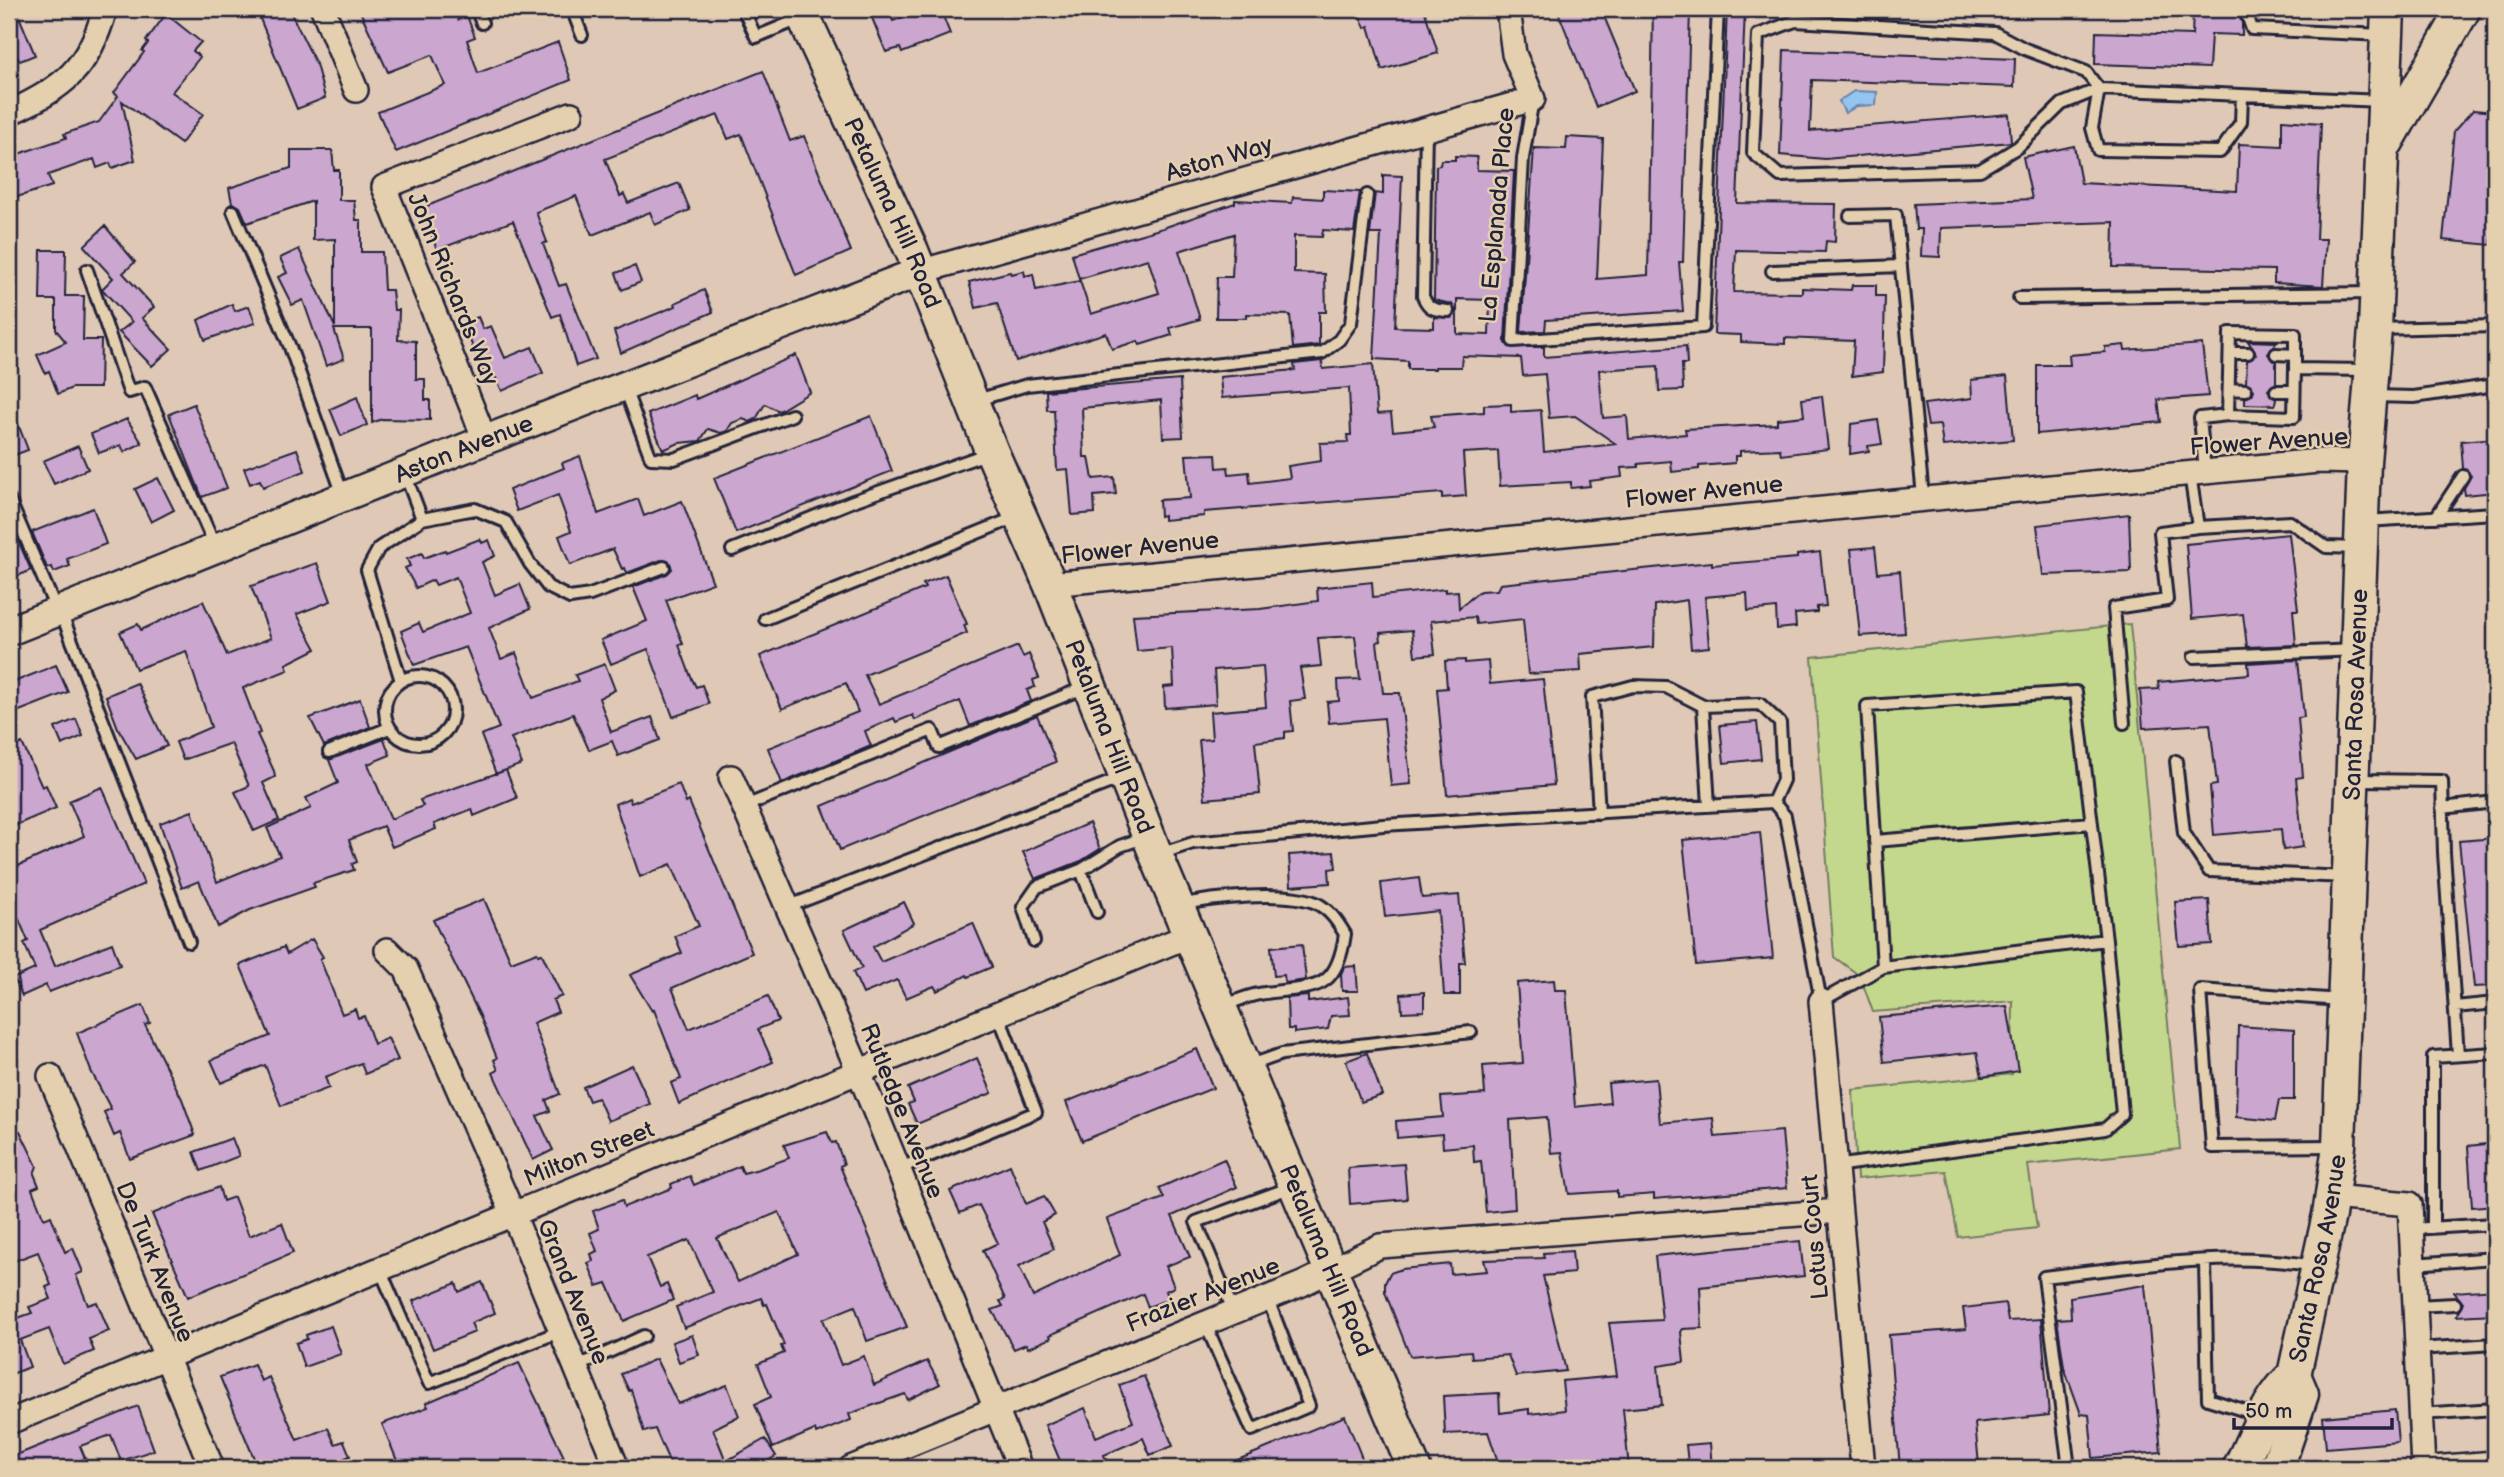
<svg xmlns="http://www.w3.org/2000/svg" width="2504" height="1477" font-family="'Balsamiq Sans',sans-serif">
<rect width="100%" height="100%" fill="#dfc8b5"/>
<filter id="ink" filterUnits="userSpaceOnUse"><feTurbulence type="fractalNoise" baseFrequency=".0143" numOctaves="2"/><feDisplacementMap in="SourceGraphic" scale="14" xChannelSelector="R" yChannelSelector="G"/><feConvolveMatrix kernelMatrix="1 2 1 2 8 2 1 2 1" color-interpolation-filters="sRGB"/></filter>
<g filter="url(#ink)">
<!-- green -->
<path fill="#c4d88d" stroke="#737d64" stroke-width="2" d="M2130,624L2180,1149L2028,1165L2037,1228L1958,1237L1946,1171L1857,1179L1853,1090L2012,1074L2013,1001L1873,1012L1860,976L1834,957L1812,657Z"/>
<!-- water -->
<path fill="#94c5f0" stroke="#6684a8" stroke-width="2" d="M1854,91L1877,92L1876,105L1857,106L1845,113L1839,101Z"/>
<!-- building -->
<path fill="#cba6cf" stroke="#22223b" stroke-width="2" fill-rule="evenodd" d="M9,9H16L35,55L20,61L18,58L9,61Z
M256,9H289L316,64L325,98L297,109Z
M359,9H454L458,20L467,16L475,37L467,40L478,73L558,42L571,80L396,152L378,112L445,85L432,55L388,72Z
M880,9H888L893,21L925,9H931L933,13L941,11L950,34L902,53L900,48L886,52L870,13Z
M1357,9H1424L1438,53L1382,70L1369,26L1365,28Z
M1557,9H1601L1635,91L1596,107Z
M1653,9H1690L1683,262H1679L1683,311L1546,320L1545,331L1521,332L1534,148L1566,149L1567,137L1603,139L1597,279L1648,275Z
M1727,9H1745L1737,203L1836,204L1835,242L1826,241L1825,252L1736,250L1734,292L1802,293V288L1851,290L1852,285H1876V296H1885L1883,372L1852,376L1854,341L1785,338V344L1741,342V335L1714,334Z
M2193,12L2239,16L2242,23V35L2211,34L2209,68L2095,64L2096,32L2192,35Z
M166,14L201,42L193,51L200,57L172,92L203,114L181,144L122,101L135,160L112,168L110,163L97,168L94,159L48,175L52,186L17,197L14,189L9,191V157L66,138L64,134L99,122L118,96L114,93L144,52L142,51L148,43L146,41Z
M1784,50L2015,59L2014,87L1812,80L1810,131L2009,114L2011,142L1825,159L1780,155Z
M763,71L790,141L804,136L851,251L796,275L741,134L728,139L718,115L605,159L620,196L624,194L628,203L679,183L690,210L655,225L650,212L592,235L576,196L536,212L547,242L543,244L559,286L566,284L596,359L576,366L560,314L552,317L513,221L437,250L422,208Z
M2473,110L2495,112V205L2491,245L2443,240L2454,131Z
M2282,120L2321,123L2316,239H2326L2323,286L2274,283V270L2113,267L2114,222L1941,228L1940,257L1921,256L1922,229H1916L1914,204L2032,199L2023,157L2074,146L2081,183L2237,191L2239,144L2282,146Z
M291,150H332L334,170H339V200H354L356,220H361V252H382L384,290H392L394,310H399L398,340L416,341V379H425V400H430V420L382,419L372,423V329H334L344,359L326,366L303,300L292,305L278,277L287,273L280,258L299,249L335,327V239L313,240V201L247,223L240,207L232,203L229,188L291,168Z
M1455,156L1477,157V170L1514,171L1505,341L1509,347H1544V357L1686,346L1687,364H1682L1683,390L1659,391L1658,366L1599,370L1603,418L1627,416L1629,439L1686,434L1685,429L1777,424V419L1804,416L1802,399L1822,396L1828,449L1781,455L1780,449L1740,451V456H1735V463L1699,466V469L1672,472L1671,461L1638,464V467L1621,468L1622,477L1589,481L1590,486L1571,488V482L1500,486L1498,451L1463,453L1466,496L1442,498V493L1204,512V516L1164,520V515L1160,516L1159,500L1190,498L1186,455L1216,454L1217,468L1228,467L1229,474L1249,472L1250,483L1290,478L1288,466L1321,461L1320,443L1348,442L1347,435H1351L1349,388L1222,398L1220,377L1295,370L1294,364L1322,361L1323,369L1373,364L1377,414L1391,413L1393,431L1434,427L1431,416L1484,412V405L1511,404V412L1541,410L1544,452L1616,444L1575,416L1549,418L1545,374L1523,376L1521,358L1462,356L1461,367H1435V369H1408V361L1374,359L1381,234H1370L1375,193L1383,194V175L1402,176L1395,327L1434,328V317L1451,318L1456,312L1452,304L1434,300L1436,166L1440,165L1441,160H1455ZM1457,299L1490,300L1489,335L1457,334Z
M1323,190L1360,192L1354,232L1323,230L1322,237L1294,236V273L1325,274L1326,312H1319V345L1293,348L1290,315L1246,314V318H1216L1217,277H1232L1234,234L1179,251L1200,319L1170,328L1172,335L1140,345L1138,341L1112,349L1106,333L1016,361L997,303L976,308L969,282L1010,272L1011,274L1024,271L1025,276L1033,274L1036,290L1080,281L1091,314L1159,293L1148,259L1079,279L1072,254L1163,228L1235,203V200L1292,203L1293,197L1323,199Z
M105,226L135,262L123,273L154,307L142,318L171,349L152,366L119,332L132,322L102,289L113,278L84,246Z
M41,250H66L65,296H84L83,340H101L100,388H72L58,394L49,371L45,373L37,355L66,342L56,330V300H40Z
M635,266L641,282L622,290L616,273Z
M704,290L713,312L621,353L614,331L676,306L675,303Z
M232,304L235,311L249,306L255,323L205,340L198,320Z
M478,317L483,329L491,326L505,358L532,347L543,373L502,391L496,378L487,382L463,323Z
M2248,341L2277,342L2268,354L2276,362V383L2268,390L2276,399L2275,405L2245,404V398L2252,395L2254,390L2246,382L2247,361L2256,354Z
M2202,344L2208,396L2158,400L2161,422L2037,434V365H2070L2069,355L2105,352V347L2124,345L2125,350Z
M796,355L810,392L779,411L765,404L756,419L750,422L743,419L732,423L727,431L721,433L708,429L700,441L679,443L663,450L648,414L695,395L696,399Z
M2007,376L2013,440L1943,446L1940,425L1928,426L1924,404L1972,398L1971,380Z
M1180,380L1183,437L1163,438L1161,400L1082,408L1084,457H1089L1093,479L1114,477L1116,494L1094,496L1095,513L1072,515L1068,469L1057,470L1054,410H1047L1046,391Z
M357,397L367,425L341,436L330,409Z
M10,403L28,450L9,457V404Z
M194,404L227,488L202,497L169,414Z
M871,416L892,471L736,533L714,478Z
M127,419L142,443L124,452L121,445L99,453L91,434Z
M1878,420L1882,444L1868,446L1869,451L1850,454L1851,424Z
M2495,438V492L2465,495L2464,488L2471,476L2463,468L2461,441Z
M78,446L88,469L54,484L43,461Z
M297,449L305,471L263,487L260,480L250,484L244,468Z
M580,456L598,514L638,499L644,516L682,501L713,583L666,600L683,644L679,645L691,677L696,687L702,685L709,704L673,717L648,649L611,664L601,640L647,621L633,587L667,574L672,569L669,561L661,560L627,573L625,568L622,569L613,549L570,565L559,536L571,531L558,495L517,511L509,490L564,468L562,463Z
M158,478L174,510L151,522L135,489Z
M93,508L106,544L67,559L70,566L54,572L52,567L47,568L32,532Z
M2129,514L2131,572L2043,575L2037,525Z
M2289,534L2298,610H2293L2296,645L2247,647L2243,614L2192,619L2186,544Z
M17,538L31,570L9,580V541Z
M480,539L482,543L489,540L495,556L482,562L495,595L520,584L530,609L489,628L501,659L516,653L533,698L578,681L575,675L605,664L615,690L599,698L611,732L652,717L660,740L618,756L612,741L589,750L573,714L511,738L522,764L496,774L481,735L499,728L466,647L414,665L401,631L419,623L423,632L470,613L456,577L436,585L433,580L416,588L405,568L410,566L407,559L422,553L424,558L445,550L446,552Z
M1875,547L1878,573L1900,571L1905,633L1860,636L1851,549Z
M1820,552L1826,606L1817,607V612L1795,614L1796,627L1777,629L1776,608L1748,611L1747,593L1705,597L1709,647L1691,649L1687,600L1655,605L1654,647L1580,654L1581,671L1528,674L1523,619L1476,624L1475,617L1431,621L1435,654L1415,656L1412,630L1380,633L1381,641L1377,642L1383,693H1400L1411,784L1391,786L1384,718L1329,723L1327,702L1339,701L1338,680L1360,679L1355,636L1318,638L1321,666L1300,668L1305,699L1290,701L1293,731L1285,732V738L1255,742L1260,794L1205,799L1199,740L1212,739L1210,712L1266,707L1263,666L1214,670L1216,704L1165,708L1164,687L1174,686L1172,648L1137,651L1133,615L1260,609L1318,601L1317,588L1372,582L1373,597L1445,589V592L1458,591L1459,608L1480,591L1497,590L1500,584L1691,564L1712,562V565L1797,558V555Z
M317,563L331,601L297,614L316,649L286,664L288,670L243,688L260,733L257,734L274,771L275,777L263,783L279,820L254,831L235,792L249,786L231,743L183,760L176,742L211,727L186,651L136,669L120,632L138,624L141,630L203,601L227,655L271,638L251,586Z
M946,575L967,624L964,625L967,633L865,675L879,704L1018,646L1023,657L1029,654L1039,678L1033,680L1035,687L1027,690L1031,701L970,726L960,701L915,720L913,715L896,722L894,718L865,731L871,746L782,783L768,748L858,712L846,683L782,709L760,656L925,588L923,584Z
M1465,660V663L1488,661L1490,684L1543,679L1554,785L1447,795L1437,689L1447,688L1445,661Z
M2298,660L2304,717L2298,718L2303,777L2296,778L2303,847L2283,850L2281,829L2214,835L2210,786L2217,785L2210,724L2143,728L2140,690L2159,689L2158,682L2249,674L2248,663Z
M56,665L68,692L9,715V684Z
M137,683L167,746L136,759L118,728L106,696Z
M360,699L370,727L324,746L310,718Z
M1037,715L1056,762L840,850L822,806Z
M76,719L83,736L62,745L55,728Z
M1757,722L1761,759L1724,763L1720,725Z
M384,739L390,755L368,764L391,819L423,806L420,800L506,770L517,798L474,816L472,809L434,824L436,829L392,847L383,826L349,840L357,862L352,864L354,870L313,883L315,887L250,910L218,927L199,881L182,888L160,823L192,811L217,882L280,856L267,828L311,808L306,798L338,783L329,760Z
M22,743L42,787L46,785L56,808L9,828V749Z
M679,784L686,803L689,801L752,953L672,988L689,1029L768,996L778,1021L758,1029L773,1062L679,1104L671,1083L681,1079L654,1010L652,1011L630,975L682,953L675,936L699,926L671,864L640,877L615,804L629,798L631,803Z
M102,787L144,884L40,930L55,966L112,943L120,965L49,992L46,985L22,996L14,978L35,969L24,943L28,941L9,896V870L84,836L69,801Z
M1089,823L1100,849L1081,861L1035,879L1023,852Z
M1760,832L1773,958L1696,965L1683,840Z
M2495,838V986L2474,987L2459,841Z
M1334,852L1336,868L1329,869L1330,883L1291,886L1289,855Z
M1419,878L1422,898L1459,895L1465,963H1460V995H1444L1438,911L1385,917L1381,883Z
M484,899L511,962L537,952L538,955L542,954L562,996L553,1000L558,1012L533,1023L560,1094L546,1100L550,1111L537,1116L553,1150L533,1160L493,1073L498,1070L494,1060L497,1058L480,1016L433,920Z
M2209,900L2212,944L2179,946L2175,902Z
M904,902L914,923L873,947L881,962L973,923L992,967L968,977L967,975L937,991L934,986L906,998L897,980L863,994L853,972L862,968L844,930Z
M312,939L323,957L320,959L342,1014L355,1009L358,1018L364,1016L374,1044L388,1038L398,1060L365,1074L361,1063L325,1077L329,1088L281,1106L265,1065L221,1083L211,1060L270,1036L240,965L284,947L287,954Z
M1302,944L1306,980L1285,983L1284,975L1274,976L1271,947Z
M1356,966L1358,991H1342L1341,974L1344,967Z
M1554,980L1555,990H1566L1575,1107L1610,1103L1608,1083L1656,1079L1660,1123L1713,1118L1715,1137L1782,1131L1787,1188L1654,1199V1194L1617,1197V1191L1569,1194L1562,1152L1551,1153L1547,1117L1510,1120L1515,1209L1486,1212L1481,1161L1474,1162L1473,1145L1443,1148L1442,1134L1397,1138L1396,1121L1443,1117L1441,1097L1485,1094L1483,1066L1523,1063L1517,983Z
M1424,992V1011L1402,1012L1401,994Z
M1308,996V1002L1348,997L1350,1015L1331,1016L1328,1029L1294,1033V1029H1288L1287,998Z
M143,1005L150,1023L145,1025L182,1099L195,1135L130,1159L120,1133L114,1136L104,1112L111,1109L91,1071L77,1033Z
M2007,1006L2018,1071L1982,1077L1977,1052L1884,1062L1879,1017Z
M2238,1026L2294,1030V1100H2279L2275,1121L2236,1117Z
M1197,1049L1213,1088L1082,1141L1066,1102Z
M1367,1053L1382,1095L1361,1102L1346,1061Z
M977,1058L992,1093L917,1124L908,1104L914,1102L908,1088Z
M632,1065L650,1104L608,1121L598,1098L589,1101L583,1087Z
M20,1131L37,1166L34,1174L39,1186L32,1189L44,1219L51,1216L65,1252L73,1248L83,1272L76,1275L88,1305L97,1302L109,1331L89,1339L94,1351L63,1364L49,1329L20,1340L30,1367L9,1375V1316L12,1320L32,1313L29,1307L51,1299L46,1287L51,1285L38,1252L9,1263V1137Z
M827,1132L832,1143L836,1142L844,1164L840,1166L907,1327L867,1341L855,1306L823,1319L841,1365L864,1356L874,1385L927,1361L940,1384L908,1400L905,1394L871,1406L849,1414L851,1420L816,1434L815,1430L773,1448L755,1404L771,1397L758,1364L784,1353L781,1346L784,1345L767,1304L764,1305L761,1298L684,1328L676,1307L713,1292L689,1240L647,1257L660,1287L667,1284L673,1300L624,1321L607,1283L597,1286L588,1263L593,1261L591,1254L597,1251L590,1233L599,1229L593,1211L622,1200L624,1207L672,1188L671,1184L690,1176L694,1185L740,1166L743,1173L759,1169L789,1158L784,1145ZM779,1212L798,1254L738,1282L717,1238Z
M232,1138L239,1156L201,1171L194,1152Z
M2495,1143V1205L2472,1207L2468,1146Z
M1224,1159L1237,1187L1172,1216L1190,1257L1166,1266L1174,1287L1166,1291L1169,1299L1148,1307L1143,1294L1050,1335L1051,1338L1028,1348L1026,1344L1014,1349L992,1310L1003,1306L1000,1301L1005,1299L983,1250L998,1243L979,1205L960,1213L950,1191L1010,1165L1026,1204L1044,1196L1055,1215L1042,1222L1054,1249L1019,1266L1033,1297L1120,1255L1107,1219L1164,1198L1159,1188Z
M1404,1164L1407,1199L1350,1204L1348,1168Z
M219,1187L223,1201L234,1197L249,1236L282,1223L293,1253L188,1297L152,1214Z
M1800,1241L1804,1276L1700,1287L1702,1328L1683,1329L1681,1332L1684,1362L1658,1366L1662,1405L1623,1409L1629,1468H1500L1488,1432L1445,1434L1443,1396L1499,1393L1500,1413L1529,1409V1414L1565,1410L1562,1381L1617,1376L1609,1323L1662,1320L1655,1256Z
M1572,1251L1574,1273L1543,1276L1566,1371L1516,1376L1508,1355L1472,1358L1471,1351L1410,1356L1385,1292V1283L1390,1273L1402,1269L1450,1264L1451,1274L1487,1271L1484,1260L1544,1258L1543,1253Z
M482,1282L495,1313L471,1323L475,1332L433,1349L413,1301L456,1283L459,1292Z
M2145,1285L2161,1452L2093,1458L2089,1415L2081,1414L2064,1367L2057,1319L2071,1318L2070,1297Z
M2495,1289V1314L2456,1316L2463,1303L2454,1292Z
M2005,1303L2008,1321L2041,1319L2049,1415L1975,1423L1979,1465L1900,1468L1889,1335L1966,1329L1963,1308Z
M331,1326L341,1354L304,1367L296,1343L307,1339L306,1335Z
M692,1335L699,1355L679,1362L672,1342Z
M656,1359L678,1404L727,1385L739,1416L713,1429L726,1461L765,1439L776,1456L755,1468H672L655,1429L644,1432L631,1390L629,1391L621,1374Z
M519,1363L564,1457L537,1468H400L382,1424L428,1407L426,1403Z
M254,1364L261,1381L269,1377L297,1440L328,1428L335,1444L344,1441L350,1456L322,1468H258L220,1377Z
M1144,1376L1173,1446L1150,1455L1143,1438L1104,1455L1109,1468H1063L1045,1425L1085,1408L1096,1437L1133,1422L1119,1385Z
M138,1406L154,1450L121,1461L111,1435L80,1446L85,1458L81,1460L84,1468H9V1458Z
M2395,1410L2398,1442L2326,1448L2323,1417Z
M1345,1416L1366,1468H1218Z
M1710,1443L1712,1468H1695L1694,1463H1688L1686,1445Z"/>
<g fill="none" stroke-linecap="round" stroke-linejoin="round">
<!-- service casing -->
<g stroke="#22223b" stroke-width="16">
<path id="service" d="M476,9L482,23
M572,9L582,35
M743,9L756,37L802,18
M2245,9L2252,29L2384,35
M1795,21L1995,33L2025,49L2086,72L2099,89L2062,104L2018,147L1980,170L1780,176L1753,153L1758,35Z
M2242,97L2241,122L2220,152L2098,150L2092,128L2099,89L2382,101
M1533,99L1523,158L1513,341L1703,327L1718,9
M1426,128L1423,296C1428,309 1434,310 1448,311
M233,211L290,347L343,495
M1850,216L1896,215L1923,497
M87,270L129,392L145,387L215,546
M1772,271L1901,266
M2019,298L2374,293
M2377,329L2495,326
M2230,353H2248
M2276,354L2295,355
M2295,369V334L2230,333L2228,415L2294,417L2295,369L2368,370
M624,386L651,458L674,459L792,415
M2229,389L2246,390
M2276,391H2294
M2373,396L2414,397L2495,385
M974,401L1027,385L1322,353L1339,340L1351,323L1367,195
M2205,471L2200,418L2228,415
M405,474L422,519L475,509L506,522L530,564L548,587L570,598L590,595L664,567
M9,499L56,609
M2436,517L2463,476
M2366,521L2495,513
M2198,527L2290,522L2326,547L2359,548
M732,550L853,501L989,453
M60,610L189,942
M765,619L1019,516
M2194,657L2356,650
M385 710a34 34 0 1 1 68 0a34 34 0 1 1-68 0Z
M401,681L367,570L379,548L422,519
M1703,706L1709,806
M2124,723L2114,608L2167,600L2160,532L2198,527L2190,474
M329,752L389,728
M2176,761L2184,833L2209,871L2347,877
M2356,780L2442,781L2444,853L2458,1055
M743,807L932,730L939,747L1088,686
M2442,808L2495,802
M1599,813L1592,697L1633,686L1666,687L1703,706L1760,704L1780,723L1783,780L1773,802
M1875,841L2092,823
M1159,854L1193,843L1383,825L1773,802L1785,816L1821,1001L1883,967
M1081,870L1097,912
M1180,905C1212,898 1285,890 1316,903C1330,910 1337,921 1345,934C1336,997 1311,985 1259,994C1247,996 1234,1002 1222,1006
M787,907L1124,777
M1034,941L1023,907L1037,887L1081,870L1120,846L1146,837
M2455,1007L2495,1003
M1248,1066L1282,1054L1471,1032
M2336,1146L2212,1147L2200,990L2341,1000
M1835,1166L2105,1129L2122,1114L2106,940L1883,967L1867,706L2076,692L2106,940
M898,1169L1036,1112L998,1014
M2433,1228V1057L2495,1053
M2411,1229L2495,1224
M2205,1262L2208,1399L2262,1416
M2413,1264L2495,1258
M380,1269L429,1383L561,1331
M2415,1306L2455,1304
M1233,1310L1196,1222L1292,1187
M1205,1323L1252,1430L1309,1406L1267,1297
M2417,1349L2495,1344
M576,1367L644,1336
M2420,1414L2495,1409
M2069,1468L2044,1277C2131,1267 2228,1250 2315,1266"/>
</g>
<!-- minor casing -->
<g stroke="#22223b" stroke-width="28">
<path id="minor" d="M323,9L356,90
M9,113C64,88 89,68 105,9
M919,272L1533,99L1514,54L1508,9
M485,440L384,187L571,114
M1050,584L2318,461L2364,462
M731,777L859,1072L1020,1468
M387,950L406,969L513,1214L617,1468
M1821,1001L1863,1468
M50,1076L212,1468
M2331,1197L2410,1204L2423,1468
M9,1422L1190,935
M851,1468L1302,1284L1380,1246L1839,1211
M2432,1468L2495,1463"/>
</g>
<!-- tertiary casing -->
<g stroke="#22223b" stroke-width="33">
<g id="tertiary">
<path id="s1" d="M9,631L485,440L919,272"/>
</g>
</g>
<!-- secondary casing -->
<g stroke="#22223b" stroke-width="37">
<g id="secondary">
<path id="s2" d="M800,9L912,251L992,452L1050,584L1156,855L1414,1468"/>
<path d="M2387,142L2464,9"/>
<path id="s3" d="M2239,1468C2256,1436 2266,1400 2294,1375L2329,1215L2339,1146L2364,462L2375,329L2388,9"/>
<path d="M2277,1468L2302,1394L2294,1375"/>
</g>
</g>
<!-- service -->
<use href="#service" stroke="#e4d0ae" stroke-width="10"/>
<!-- minor -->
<use href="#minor" stroke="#e4d0ae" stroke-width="23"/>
<!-- tertiary -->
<use href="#tertiary" stroke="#e4d0ae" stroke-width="28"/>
<!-- secondary -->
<use href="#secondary" stroke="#e4d0ae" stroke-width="32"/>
</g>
</g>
<g text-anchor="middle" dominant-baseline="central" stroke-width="5" stroke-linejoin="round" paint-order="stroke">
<!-- street labels -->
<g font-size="24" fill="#22223b" stroke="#e4d0ae">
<text transform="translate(1219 159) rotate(-16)">Aston Way</text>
<text stroke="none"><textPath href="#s2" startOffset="224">Petaluma Hill Road</textPath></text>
<text transform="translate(1497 215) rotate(-85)">La Esplanada Place</text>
<text transform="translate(453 289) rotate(68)">John Richards Way</text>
<text transform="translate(2269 442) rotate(-4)">Flower Avenue</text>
<text stroke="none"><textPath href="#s1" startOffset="490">Aston Avenue</textPath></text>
<text transform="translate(1704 492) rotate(-6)">Flower Avenue</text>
<text transform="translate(1140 548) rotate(-6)">Flower Avenue</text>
<text stroke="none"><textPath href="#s3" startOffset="794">Santa Rosa Avenue</textPath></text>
<text stroke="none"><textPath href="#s2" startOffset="791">Petaluma Hill Road</textPath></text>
<text transform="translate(902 1111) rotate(68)">Rutledge Avenue</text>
<text transform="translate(589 1154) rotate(-22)">Milton Street</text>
<text transform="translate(1815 1237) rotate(-95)">Lotus Court</text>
<text stroke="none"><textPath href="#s3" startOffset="228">Santa Rosa Avenue</textPath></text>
<text stroke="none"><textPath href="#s2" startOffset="1358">Petaluma Hill Road</textPath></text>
<text transform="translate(155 1262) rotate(68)">De Turk Avenue</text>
<text transform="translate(573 1292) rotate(68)">Grand Avenue</text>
<text transform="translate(1203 1295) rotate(-22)">Frazier Avenue</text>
</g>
</g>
<!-- margin -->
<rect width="2504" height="1477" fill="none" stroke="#e4d0ae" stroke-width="35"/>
<rect x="18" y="18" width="2469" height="1442" fill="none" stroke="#22223b" stroke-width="2.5" filter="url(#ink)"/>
<!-- scale -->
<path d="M2234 1418v10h158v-10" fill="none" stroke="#22223b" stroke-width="3.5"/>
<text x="2245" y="1418" font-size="21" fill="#22223b" stroke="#e4d0ae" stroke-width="5" paint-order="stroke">50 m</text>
</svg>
